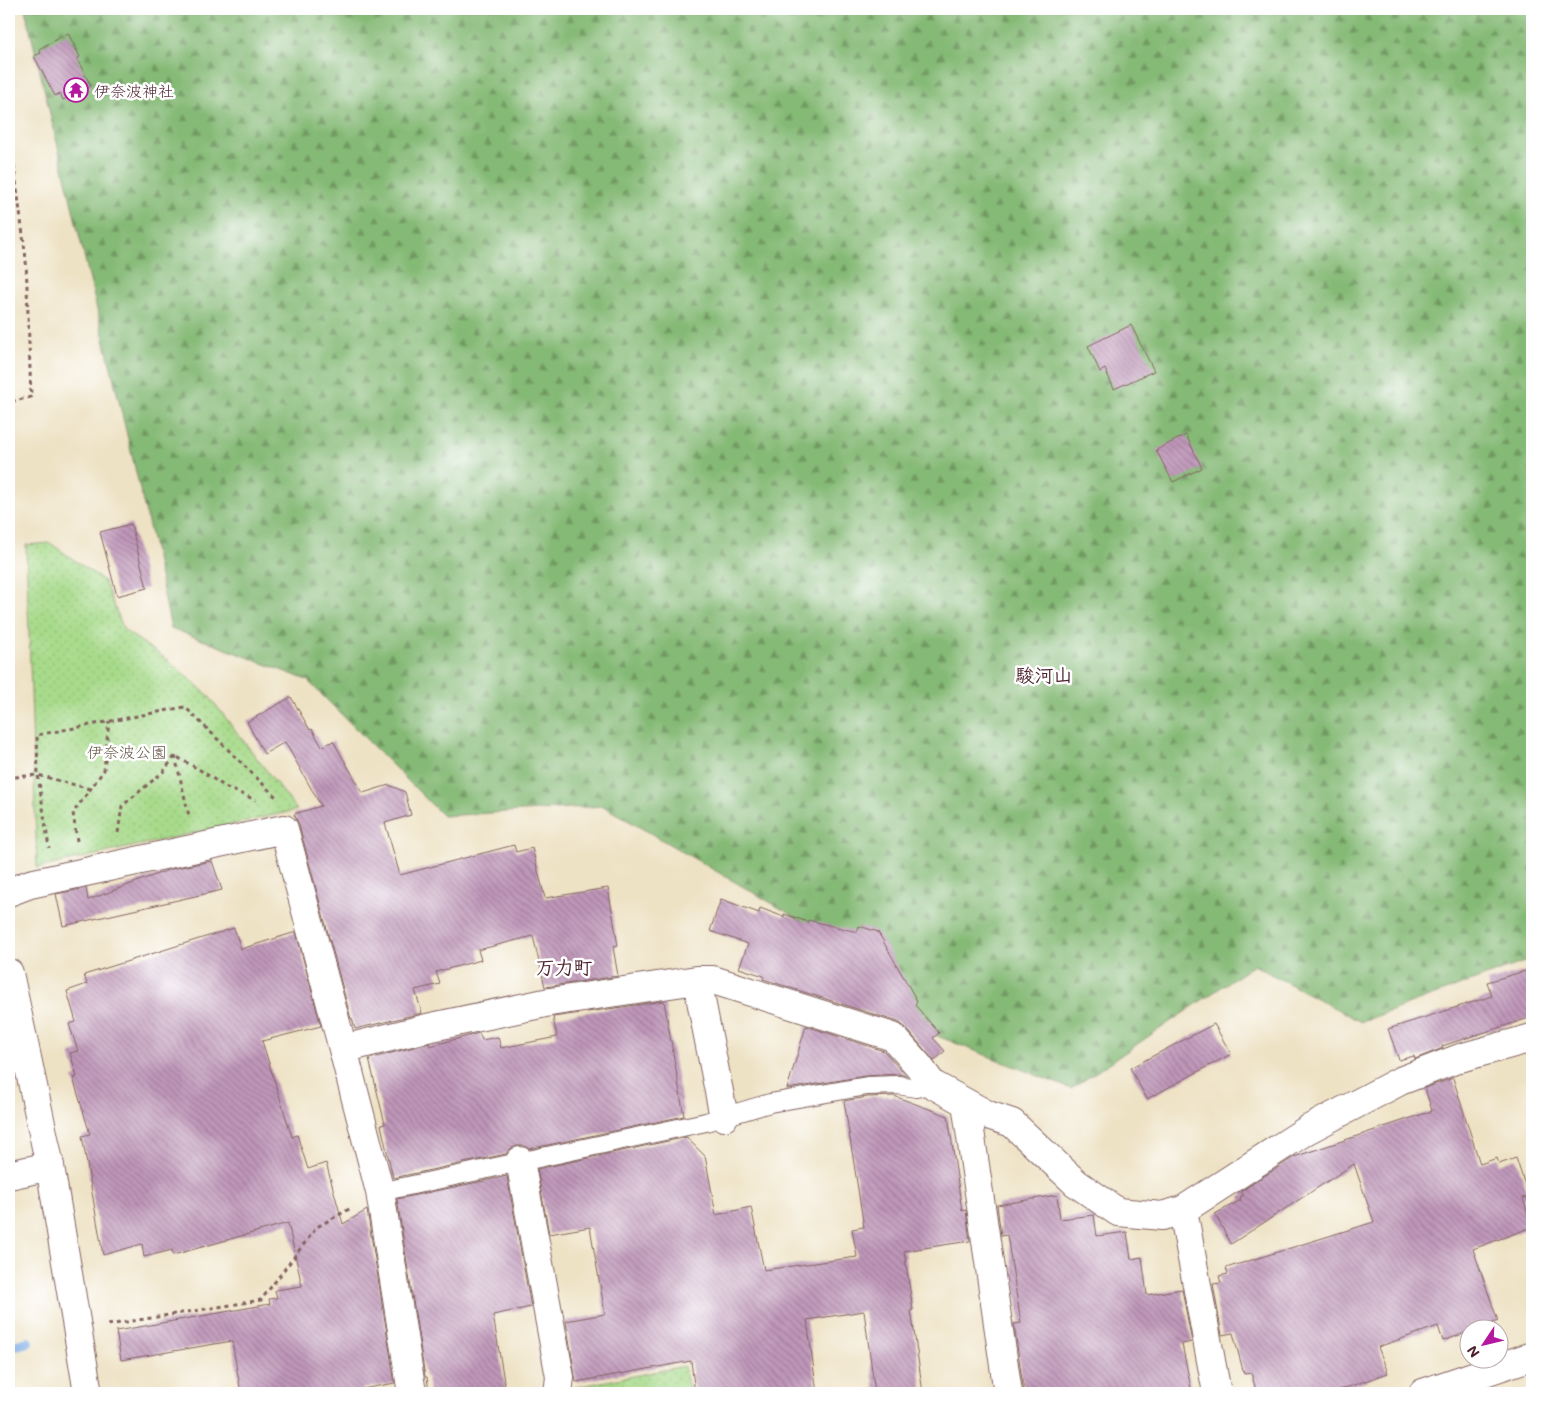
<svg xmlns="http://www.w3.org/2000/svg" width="1541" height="1402" font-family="Mali,'Klee One',sans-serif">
<defs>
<pattern id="grass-dots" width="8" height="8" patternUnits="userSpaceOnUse" patternTransform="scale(1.25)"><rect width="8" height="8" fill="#a7da8a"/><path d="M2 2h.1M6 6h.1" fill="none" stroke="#91bb77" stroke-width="1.8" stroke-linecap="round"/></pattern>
<pattern id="forest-firs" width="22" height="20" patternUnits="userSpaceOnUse" patternTransform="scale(1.25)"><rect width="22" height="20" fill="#85ba76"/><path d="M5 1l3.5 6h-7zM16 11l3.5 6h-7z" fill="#6f9761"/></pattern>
<pattern id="building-back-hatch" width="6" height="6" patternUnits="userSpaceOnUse" patternTransform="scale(1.25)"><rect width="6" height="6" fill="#bf97b9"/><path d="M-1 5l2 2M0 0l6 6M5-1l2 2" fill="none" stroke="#9d7b97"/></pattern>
</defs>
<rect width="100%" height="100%" fill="#fff"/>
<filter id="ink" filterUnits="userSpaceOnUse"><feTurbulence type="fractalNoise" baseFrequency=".02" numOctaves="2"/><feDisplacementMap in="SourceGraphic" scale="10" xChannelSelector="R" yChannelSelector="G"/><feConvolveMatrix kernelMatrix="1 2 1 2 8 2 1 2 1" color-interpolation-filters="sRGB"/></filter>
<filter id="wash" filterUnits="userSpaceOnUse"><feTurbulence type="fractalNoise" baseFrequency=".0096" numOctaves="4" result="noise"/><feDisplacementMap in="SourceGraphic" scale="20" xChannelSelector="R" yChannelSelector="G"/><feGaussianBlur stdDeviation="1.12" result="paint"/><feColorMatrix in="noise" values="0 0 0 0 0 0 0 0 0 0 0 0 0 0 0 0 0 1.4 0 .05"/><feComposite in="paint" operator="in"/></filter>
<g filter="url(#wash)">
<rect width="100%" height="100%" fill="#eee2c4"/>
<!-- grass -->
<path fill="url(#grass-dots)" stroke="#787c5a" d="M50,543L104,581L124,630L166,659L208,695L297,810L37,868L26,545Z
M684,1366L690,1393H572L571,1388Z"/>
<!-- forest -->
<path fill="url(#forest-firs)" stroke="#686c50" d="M25,9H1532V959L1361,1022L1254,965L1071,1089L925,1031L872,961L603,806L443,816L307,680L171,628L152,539Z"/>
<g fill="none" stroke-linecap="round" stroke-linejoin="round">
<!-- stream -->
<path stroke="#78a9e3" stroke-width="10" d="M9,1347L28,1342"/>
</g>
<g id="blocks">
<!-- building -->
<path fill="url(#building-back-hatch)" d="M68,33L80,57L77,59L91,86L63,100L60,93L55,96L34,56L41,53L39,49Z
M1131,325L1154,371L1114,389L1105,369L1100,372L1088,346Z
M1186,435L1202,468L1173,482L1156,450Z
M131,524L147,588L117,596L100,532Z
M291,697L310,730L312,729L322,747L333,741L363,793L389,785L405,792L411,815L385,823L400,875L514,845L516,852L532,848L545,898L608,888L618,946L613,947L618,976L545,987L533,936L478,950L481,960L436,972L440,984L415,990L422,1013L355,1029L352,1018L351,1019L299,825L294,814L321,806L285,742L264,754L247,722Z
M212,861L222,890L63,926L56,894L86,888L88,900L171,869Z
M721,899L759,913L760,908L784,917V914L808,922V920L857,932L859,926L878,932L917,1001L915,1005L939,1033L933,1038L945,1051L934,1061L905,1027L898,1022L763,979L764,976L739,968L748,944L710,931Z
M234,928L241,949L296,932L321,1026L262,1041L292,1137L297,1135L308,1169L326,1163L343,1224L367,1210L395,1383L362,1389L363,1393H241L232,1341L121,1360L116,1331L270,1304L269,1299L277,1298L275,1290L302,1286L288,1223L173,1255L172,1250L144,1257L142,1244L103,1255L82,1136L90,1134L73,1078L77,1077L70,1053L78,1051L69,1024L76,1022L67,991L87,984L84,975Z
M1532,969V1017L1442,1046L1443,1048L1415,1059L1414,1056L1399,1060L1388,1029L1492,996L1487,982Z
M664,1001L684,1116L529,1149L525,1146H517L510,1149L506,1154L393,1178L381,1125L385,1124L369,1059L429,1043L430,1046L479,1033L482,1040L498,1037L501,1048L557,1037L553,1017Z
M1214,1024L1231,1054L1147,1099L1130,1068Z
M806,1026L884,1051L906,1076L898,1074L865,1076L787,1089Z
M1453,1078L1480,1164L1497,1158L1499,1164L1516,1158L1529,1197L1523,1198L1532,1227L1473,1249L1498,1321L1475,1330H1468V1332L1443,1341L1438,1326L1378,1347L1388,1373L1331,1393H1257L1251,1373L1244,1374L1233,1333L1222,1335L1213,1284L1221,1283L1219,1276L1228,1274L1226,1268L1374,1222L1354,1164L1231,1244L1215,1214L1241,1200L1240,1197L1244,1195L1241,1191L1294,1157L1432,1111L1425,1088Z
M894,1096L948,1116L962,1211L966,1210L970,1241L904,1251L913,1310H911L923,1393H875L864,1311L807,1320L817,1393H784L783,1389L752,1393H695L691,1361L576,1382L566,1321L605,1314L590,1227L549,1234L537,1169L687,1137L688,1139L705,1156L716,1215L751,1207L764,1270L857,1257L852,1229L864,1227L844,1101L868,1097Z
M507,1176L531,1307L493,1315L506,1393H429L427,1377H425L397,1199Z
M1057,1195L1060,1219L1094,1215L1097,1236L1127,1232L1131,1259L1142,1257L1147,1295L1182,1289L1192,1342L1182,1344L1192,1393H1024L1014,1324L1021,1323L1007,1235L1001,1236L997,1205Z"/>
</g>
</g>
<g filter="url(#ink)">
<use href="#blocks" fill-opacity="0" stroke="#836361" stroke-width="1"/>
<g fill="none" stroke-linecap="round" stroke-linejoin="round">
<!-- service casing -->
<g stroke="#836361" stroke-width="20">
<path id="service" d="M380,1192L706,1122L770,1103L867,1086L898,1085L916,1088L932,1084"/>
</g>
<!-- minor casing -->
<g stroke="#836361" stroke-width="30">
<path id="minor" d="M9,892L30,884L284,829L343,1049L380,1192L412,1393
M697,980L724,1117
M343,1049L427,1028L550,1002L697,980H713L893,1037L918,1065L932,1084L988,1115L1012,1123L1076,1183L1118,1212L1162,1216L1183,1210L1307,1130L1400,1081L1460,1058L1532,1038
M966,1103L1008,1393
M520,1161L560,1377L558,1393
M9,1175L50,1166
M1183,1210L1217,1393
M1423,1393L1532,1356"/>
</g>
<!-- tertiary casing -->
<g stroke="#836361" stroke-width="30">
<path id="tertiary" d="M9,973L50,1166L88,1393"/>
</g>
<!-- path -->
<path stroke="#836361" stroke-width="3" stroke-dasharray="4 4" stroke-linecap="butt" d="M9,126L26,259L31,397L9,402
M175,756L189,816
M15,777L38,775L49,848
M90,789L38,775L37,735L185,707L277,798
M118,833L122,806L163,772L175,756L200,770L227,788L256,800
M77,841L73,813L104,770L109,721
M108,1325L261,1300L317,1227L351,1208"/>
<!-- service -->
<use href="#service" stroke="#fff" stroke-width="18"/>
<!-- minor -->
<use href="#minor" stroke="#fff" stroke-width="28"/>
<!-- tertiary -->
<use href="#tertiary" stroke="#fff" stroke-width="28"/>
</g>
</g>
<!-- icons -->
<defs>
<g id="temple-ring" transform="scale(1.25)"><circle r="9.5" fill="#fff" stroke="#b5179e" stroke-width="1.5"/><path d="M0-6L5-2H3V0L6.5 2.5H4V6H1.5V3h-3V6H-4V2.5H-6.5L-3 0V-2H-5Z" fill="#b5179e"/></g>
</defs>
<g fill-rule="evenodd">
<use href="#temple-ring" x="76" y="90"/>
</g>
<g text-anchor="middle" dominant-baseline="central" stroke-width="5" stroke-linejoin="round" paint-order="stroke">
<!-- poi labels -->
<g font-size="16" fill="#4a1f2b" stroke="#fff" text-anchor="start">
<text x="94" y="90">伊奈波神社</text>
</g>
<!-- park labels -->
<g font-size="16" fill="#665748" stroke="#fff">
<text x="127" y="751">伊奈波公園</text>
</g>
<!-- quarter labels -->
<g font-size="19" font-weight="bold" fill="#4a1f2b" stroke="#fff">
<text x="1044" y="674">駿河山</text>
<text x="564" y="966">万力町</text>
</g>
</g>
<!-- margin -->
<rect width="1541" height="1402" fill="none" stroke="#fff" stroke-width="30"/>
<!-- north arrow -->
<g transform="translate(1484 1344) rotate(235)"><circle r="24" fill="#ffffff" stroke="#b7a5aa"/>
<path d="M0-4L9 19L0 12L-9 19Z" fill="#b5179e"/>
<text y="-8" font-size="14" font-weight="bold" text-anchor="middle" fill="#4a1f2b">N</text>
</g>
</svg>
